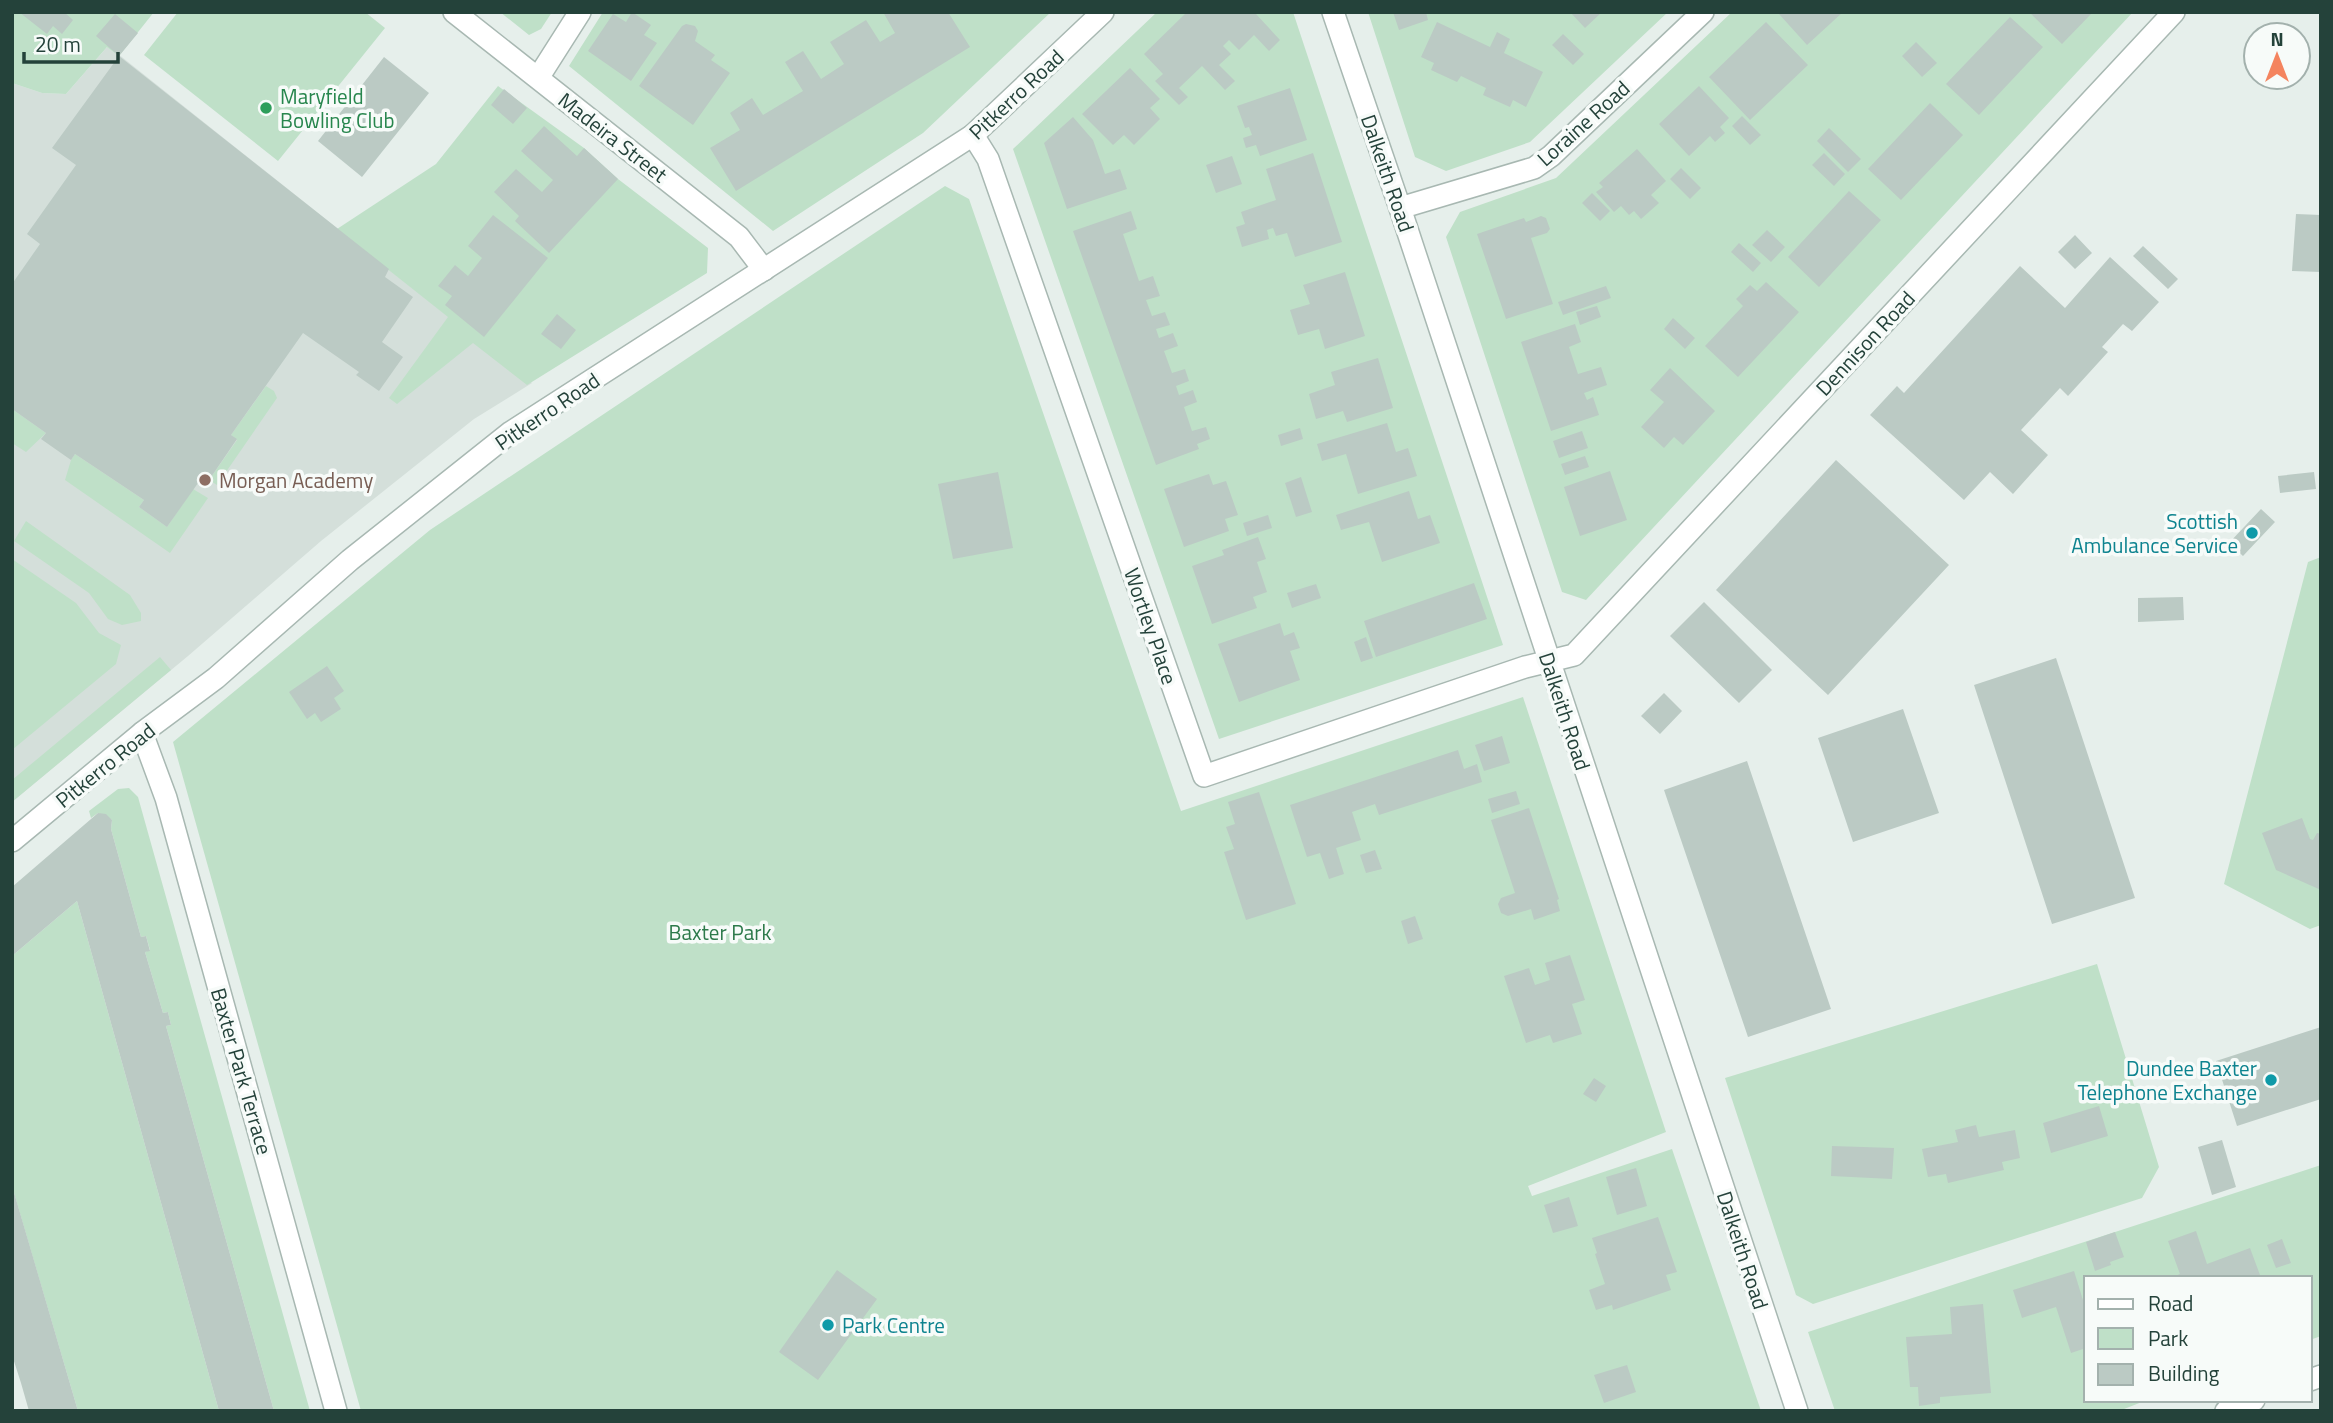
<svg xmlns="http://www.w3.org/2000/svg" width="2333" height="1423" font-family="'Titillium Web',sans-serif">
<rect width="100%" height="100%" fill="#e6efeb"/>
<!-- built -->
<path fill="#d4dfda" d="M108,46L532,383L474,419L321,541L188,656L12,802V83L42,93L66,94Z"/>
<!-- green -->
<path fill="#bfe0c8" d="M12,12H154L119,56L107,47L66,94L42,93L12,83Z
M178,12H365L385,28L278,161L144,55Z
M500,12H552L541,29L529,35Z
M603,12H1051L923,133L773,231L569,66Z
M1157,12H1293L1503,645L1219,739L1013,149Z
M1368,12H1668L1530,142L1446,171L1415,157Z
M1732,12H2133L1586,600L1562,592L1446,237L1460,212L1556,178Z
M498,86L584,148L618,179L708,248L707,273L527,385L473,343L397,404L389,398L448,317L337,229L436,164Z
M945,186L969,199L1181,811L1523,697L1666,1132L1528,1186L1532,1196L1672,1149L1761,1411H361L173,742L430,530Z
M266,386L274,391L277,398L217,485L209,480L237,440L231,435Z
M12,409L46,433L26,452L12,443Z
M75,454L144,500L139,507L167,527L193,489L208,498L170,553L65,480L71,460Z
M26,521L130,595L141,613V621L122,625L108,619L89,593L14,541Z
M2321,557V925L2310,929L2224,884L2308,562Z
M12,559L76,603L99,633L121,645L116,664L12,750Z
M160,657L171,670L12,802V780Z
M129,788L138,797L152,847L310,1411H274L166,1026L171,1025L168,1012L163,1013L145,952L150,950L146,936L141,937L111,829L112,820L98,813L91,818L89,811L118,789Z
M77,901L219,1411H78L12,1186V956Z
M2097,964L2159,1167L2142,1198L1813,1304L1796,1295L1725,1078Z
M2321,1165V1336L2310,1340V1278H2086V1400H2147L2119,1411H1835L1808,1332Z"/>
<!-- building -->
<path fill="#bbcac4" d="M19,12H64L73,20L62,34L53,26L47,34Z
M632,12L651,25L644,35L657,43L631,81L588,51L613,14L626,22Z
M883,12H948L970,47L736,191L710,148L740,130L730,113L752,98L763,115L803,91L785,62L803,51L821,79L844,64L830,42L866,20L880,42L895,33Z
M1187,12H1258L1256,14L1280,40L1269,51L1254,35L1239,50L1229,40L1223,46L1231,54L1219,65L1235,81L1225,90L1202,66L1179,88L1188,97L1179,105L1155,81L1163,74L1144,54Z
M1393,12H1426L1428,20L1399,30Z
M1570,12H1602L1585,28Z
M1782,12H1843L1807,45L1779,14Z
M2029,12H2093L2062,44Z
M115,14L138,33L119,56L96,36Z
M2010,17L2043,47L1979,115L1946,84Z
M1437,22L1490,47L1497,32L1510,39L1504,53L1543,72L1526,107L1513,100L1510,107L1483,95L1486,88L1461,76L1457,82L1431,70L1434,63L1421,57Z
M1766,22L1808,65L1750,120L1709,77Z
M686,24L695,26L698,31L695,41L715,55L711,60L730,73L693,125L639,86L682,26Z
M1563,34L1584,54L1573,65L1552,45Z
M1916,42L1937,63L1922,77L1902,56Z
M119,56L389,269L385,277L413,297L382,342L403,357L379,391L356,375L359,372L303,333L231,435L237,439L209,480L203,476L167,527L139,507L144,500L75,454L71,460L41,439L46,433L12,409V284L40,244L27,234L76,165L52,148Z
M384,57L429,93L362,177L318,141Z
M1130,68L1160,99L1150,108L1160,119L1134,145L1124,135L1113,145L1082,114Z
M1699,86L1729,118L1720,127L1725,133L1715,142L1710,136L1689,156L1659,124Z
M1290,88L1307,140L1260,156L1256,145L1246,148L1243,138L1252,135L1249,127L1245,128L1237,106Z
M504,89L527,108L513,124L491,105Z
M1930,103L1963,135L1901,200L1868,169Z
M1742,116L1761,135L1750,145L1732,126Z
M1073,117L1093,140L1105,174L1120,169L1127,189L1067,209L1044,143Z
M544,126L577,156L584,148L618,179L549,253L515,221L519,216L494,192L516,169L542,192L553,180L521,151Z
M1829,128L1861,159L1848,172L1817,141Z
M1637,149L1666,181L1651,195L1659,203L1641,219L1634,211L1629,215L1621,206L1614,212L1596,192L1603,187L1599,183Z
M1313,153L1342,242L1295,257L1287,233L1276,236L1273,228L1267,230L1269,239L1242,247L1236,227L1245,224L1241,212L1276,200L1266,169Z
M1824,153L1845,174L1834,186L1812,165Z
M1232,156L1242,184L1216,193L1206,165Z
M1681,168L1701,188L1690,199L1670,179Z
M1849,191L1881,220L1819,287L1788,257Z
M1592,193L1610,211L1600,221L1582,203Z
M1131,211L1137,229L1123,234L1139,281L1153,276L1160,296L1146,300L1152,316L1165,312L1170,325L1156,329L1159,338L1173,333L1178,346L1164,351L1172,373L1185,369L1189,381L1176,386L1179,395L1193,390L1197,402L1184,407L1192,431L1206,427L1210,439L1197,444L1199,449L1156,465L1073,231Z
M2296,214L2321,215V272L2292,271Z
M493,215L548,258L484,337L445,305L452,296L438,286L455,265L468,276L482,258L468,246Z
M1541,216L1546,218L1550,229L1547,233L1531,238L1553,304L1506,319L1477,234L1524,218L1526,222Z
M1767,230L1785,247L1771,262L1752,245Z
M2075,235L2092,253L2075,269L2058,252Z
M1739,243L1761,263L1753,272L1731,252Z
M2143,246L2178,279L2168,289L2133,256Z
M2110,257L2159,302L2132,331L2123,324L2102,347L2108,352L2068,396L2060,388L2021,430L2048,455L2013,494L1990,472L1964,500L1870,415L1897,386L1904,393L2020,266L2065,308Z
M1345,272L1365,336L1325,349L1319,329L1298,335L1290,310L1310,304L1303,285Z
M1766,282L1799,312L1738,377L1705,346L1743,306L1736,299L1750,285L1757,291Z
M1606,286L1611,298L1563,315L1558,302Z
M1597,306L1601,317L1580,325L1576,312Z
M557,314L576,330L561,349L541,334Z
M1673,318L1695,338L1685,349L1664,329Z
M1575,324L1581,342L1569,347L1578,374L1601,367L1607,385L1584,393L1587,400L1593,397L1599,415L1551,431L1521,342Z
M1378,358L1393,408L1347,422L1343,411L1316,419L1309,394L1335,385L1331,372Z
M1670,368L1715,411L1683,445L1674,437L1664,448L1641,427L1664,402L1650,390Z
M1387,423L1396,452L1408,448L1417,476L1358,494L1346,454L1322,461L1317,444Z
M1300,428L1303,439L1281,446L1278,435Z
M1582,431L1588,448L1559,458L1553,441Z
M1585,456L1589,467L1565,475L1561,464Z
M1836,460L1949,565L1828,695L1716,590Z
M1610,471L1627,520L1580,536L1564,487Z
M998,472L1013,548L953,559L938,484Z
M2314,472L2316,489L2280,493L2278,476Z
M1209,474L1213,485L1226,481L1238,515L1225,519L1229,531L1184,547L1164,489Z
M1301,477L1312,512L1296,517L1285,483Z
M1409,491L1418,519L1430,515L1440,543L1382,562L1369,522L1341,530L1336,515Z
M2261,509L2275,522L2243,556L2229,543Z
M1268,515L1272,528L1247,536L1243,523Z
M1258,537L1266,559L1257,562L1267,592L1253,597L1257,608L1212,624L1192,566L1224,555L1222,550Z
M1474,583L1487,619L1376,657L1364,621Z
M1316,584L1321,598L1292,608L1287,593Z
M2183,597L2184,620L2138,622V598Z
M1704,602L1772,670L1739,703L1670,636Z
M1280,623L1284,636L1294,632L1300,648L1290,651L1300,680L1239,702L1218,644Z
M1366,637L1373,658L1361,662L1354,642Z
M2056,658L2135,898L2052,924L1974,685Z
M327,666L344,691L334,698L341,709L321,722L315,713L307,719L289,692Z
M1664,693L1682,711L1660,734L1641,716Z
M1903,709L1939,813L1853,842L1818,738Z
M1502,736L1510,763L1484,771L1475,745Z
M1458,750L1464,769L1477,764L1482,782L1379,815L1375,804L1352,812L1361,840L1336,848L1344,874L1329,879L1320,853L1307,857L1290,805Z
M1747,761L1831,1009L1748,1037L1664,790Z
M1516,791L1520,804L1492,813L1488,799Z
M1259,792L1296,904L1246,920L1224,852L1234,849L1226,827L1235,824L1228,802Z
M1529,808L1559,899L1557,900L1560,911L1534,920L1531,909L1508,916L1501,913L1498,904L1501,898L1515,893L1491,820Z
M98,813L106,814L112,820L111,829L141,937L146,936L150,951L145,952L163,1013L168,1012L171,1025L166,1026L274,1411H219L77,901L12,956V887Z
M2302,818L2310,839L2313,840L2317,833L2321,834V890L2276,870L2262,833Z
M1375,850L1382,869L1366,873L1360,855Z
M1415,916L1423,939L1408,944L1401,921Z
M1570,955L1585,1000L1572,1004L1582,1034L1553,1043L1550,1035L1526,1043L1504,976L1529,968L1535,985L1550,980L1545,963Z
M2321,1027V1099L2237,1126L2216,1061Z
M1594,1078L1606,1086L1596,1102L1583,1094Z
M2099,1106L2108,1136L2051,1153L2043,1123Z
M1976,1125L1979,1137L2015,1130L2020,1158L2002,1162L2004,1170L1948,1183L1946,1174L1928,1177L1922,1149L1958,1142L1955,1130Z
M2222,1140L2236,1187L2212,1195L2198,1147Z
M1832,1146L1894,1148L1892,1179L1831,1176Z
M1636,1168L1647,1206L1617,1215L1606,1177Z
M13,1189L33,1257L78,1411H29L21,1383L12,1355Z
M1569,1197L1578,1226L1553,1233L1544,1205Z
M1658,1217L1677,1272L1666,1275L1671,1290L1613,1310L1612,1305L1596,1310L1589,1290L1605,1284L1595,1254L1597,1253L1592,1238Z
M2196,1231L2207,1264L2250,1248L2260,1275L2252,1278H2170L2180,1274L2168,1241Z
M2115,1232L2124,1257L2110,1262L2111,1265L2095,1271L2086,1242Z
M2282,1239L2291,1263L2276,1268L2267,1245Z
M837,1270L877,1299L818,1380L779,1352Z
M2074,1271L2086,1310V1348L2071,1353L2056,1307L2022,1318L2013,1290Z
M1983,1304L1991,1393L1940,1397V1403L1919,1406L1918,1387H1910L1906,1337L1952,1334L1950,1307Z
M1627,1365L1636,1392L1604,1403L1594,1375Z"/>
<g fill="none" stroke-linecap="round" stroke-linejoin="round">
<!-- minor casing -->
<g stroke="#a8b8b2" stroke-width="24">
<path id="minor" d="M454,12L739,237L764,270
M1333,12L1400,208L1797,1411
M538,78L580,12
M973,135L988,159L1204,776L1525,667L1574,655L2174,12
M1400,208L1534,168L1551,156L1703,12
M142,733L166,798L336,1411
M2310,1380L2321,1376
M2226,1411L2254,1400"/>
</g>
<!-- tertiary casing -->
<g stroke="#a8b8b2" stroke-width="24">
<path id="tertiary" d="M12,841L142,733L216,678L350,560L511,432L973,135L1103,12"/>
</g>
<!-- minor -->
<use href="#minor" stroke="#fff" stroke-width="21"/>
<!-- tertiary -->
<use href="#tertiary" stroke="#fff" stroke-width="21"/>
</g>
<!-- markers -->
<circle fill="#2e9e5b" stroke="#f7fbf9" stroke-width="2.5" cx="266" cy="108" r="7"/>
<circle fill="#8d6e63" stroke="#f7fbf9" stroke-width="2.5" cx="205" cy="480" r="7"/>
<g fill="#0f9aa8" stroke="#f7fbf9" stroke-width="2.5">
<circle cx="2252" cy="533" r="7"/>
<circle cx="2271" cy="1080" r="7"/>
<circle cx="828" cy="1325" r="7"/>
</g>
<g text-anchor="middle" dominant-baseline="central" stroke-width="7" stroke-linejoin="round" paint-order="stroke">
<!-- street labels -->
<g font-size="21" fill="#24423a" stroke="#f7fbf9">
<text transform="translate(1016 94) rotate(-43)">Pitkerro Road</text>
<text transform="translate(1583 123) rotate(-42)">Loraine Road</text>
<text transform="translate(613 137) rotate(38)">Madeira Street</text>
<text transform="translate(1388 173) rotate(71)">Dalkeith Road</text>
<text transform="translate(1865 343) rotate(-47)">Dennison Road</text>
<text transform="translate(547 411) rotate(-34)">Pitkerro Road</text>
<text transform="translate(1151 626) rotate(71)">Wortley Place</text>
<text transform="translate(1565 711) rotate(72)">Dalkeith Road</text>
<text transform="translate(105 765) rotate(-39)">Pitkerro Road</text>
<text transform="translate(242 1071) rotate(74)">Baxter Park Terrace</text>
<text transform="translate(1743 1250) rotate(72)">Dalkeith Road</text>
</g>
<!-- leisure labels -->
<g font-size="21" fill="#27864d" stroke="#f7fbf9" text-anchor="start">
<text x="280" y="96">Maryfield<tspan x="280" dy="24">Bowling Club</tspan></text>
</g>
<!-- education labels -->
<g font-size="21" fill="#785e54" stroke="#f7fbf9" text-anchor="start">
<text x="219" y="480">Morgan Academy</text>
</g>
<!-- culture labels -->
<g font-size="21" fill="#0d838f" stroke="#f7fbf9" text-anchor="end">
<text x="2238" y="521">Scottish<tspan x="2238" dy="24">Ambulance Service</tspan></text>
<text x="2257" y="1068">Dundee Baxter<tspan x="2257" dy="24">Telephone Exchange</tspan></text>
<text x="842" y="1325" text-anchor="start">Park Centre</text>
</g>
<!-- park labels -->
<g font-size="21" fill="#2d7a4b" stroke="#f7fbf9">
<text x="720" y="932">Baxter Park</text>
</g>
</g>
<!-- border -->
<rect width="2333" height="1423" fill="none" stroke="#24423a" stroke-width="28"/>
<!-- legend -->
<rect x="2084" y="1276" width="228" height="126" fill="#f7fbf9" stroke="#a3b1ad" stroke-width="2"/>
<rect x="2098" y="1299" width="35" height="10" fill="#ffffff" stroke="#a3b1ad" stroke-width="2"/>
<text x="2148" y="1311" font-size="21" fill="#24423a">Road</text>
<rect x="2098" y="1328" width="35" height="21" fill="#bfe0c8" stroke="#a3b1ad" stroke-width="2"/>
<text x="2148" y="1346" font-size="21" fill="#24423a">Park</text>
<rect x="2098" y="1364" width="35" height="21" fill="#bbcac4" stroke="#a3b1ad" stroke-width="2"/>
<text x="2148" y="1381" font-size="21" fill="#24423a">Building</text>
<!-- north arrow -->
<g transform="translate(2277 56)"><circle r="33" fill="#f7fbf9" stroke="#a3b1ad" stroke-width="2"/>
<path d="M0-5L12 26L0 18L-12 26Z" fill="#f4845f"/>
<text y="-10" font-size="19" font-weight="bold" text-anchor="middle" fill="#24423a">N</text>
</g>
<!-- scale -->
<path d="M24 52v10h94v-10" fill="none" stroke="#24423a" stroke-width="3.5"/>
<text x="35" y="52" font-size="21" fill="#24423a" stroke="#f7fbf9" stroke-width="5" paint-order="stroke">20 m</text>
</svg>
